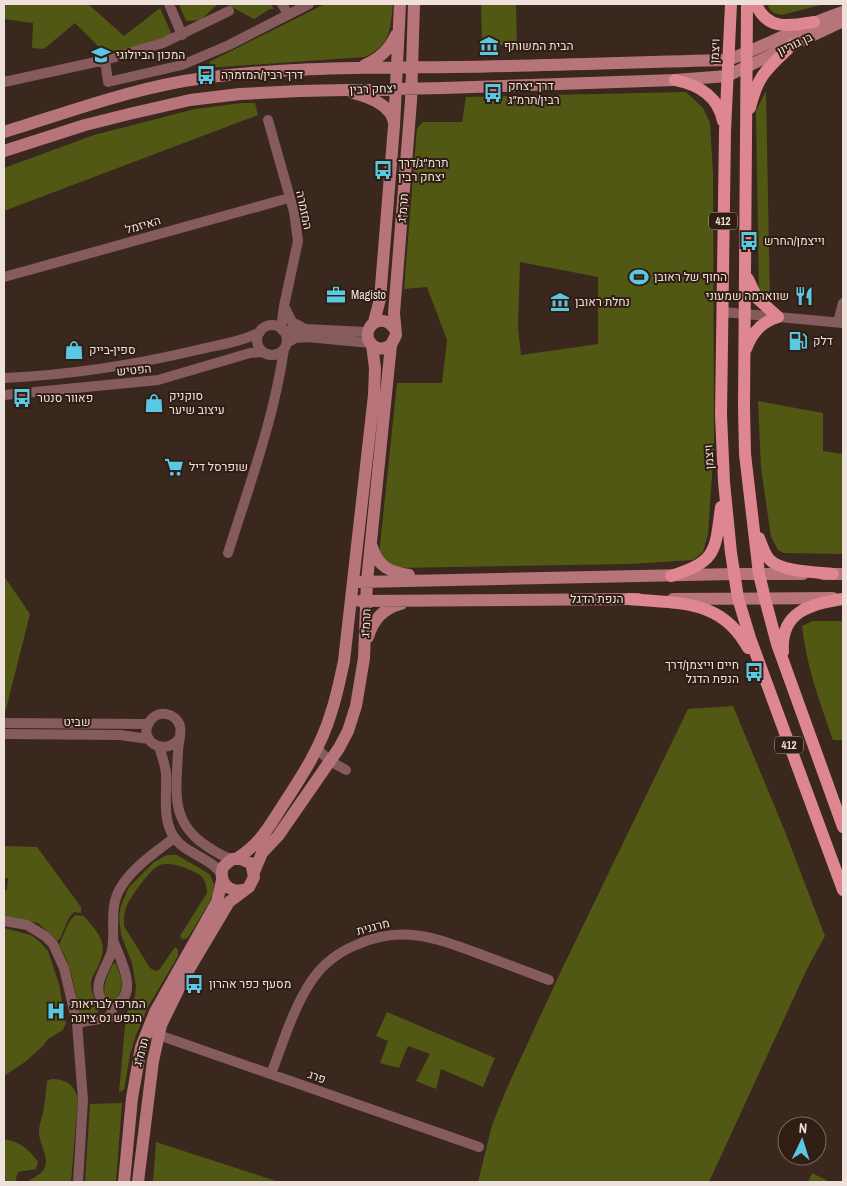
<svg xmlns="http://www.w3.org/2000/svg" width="847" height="1186" font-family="'Archivo Narrow',Heebo,sans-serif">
<rect width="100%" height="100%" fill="#3a271d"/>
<!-- green -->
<path fill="#515813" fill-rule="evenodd" d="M4,4H88L124,36L160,8L172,35L108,56L75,23L44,49L32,48L33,23L4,19Z
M179,4H221H218L201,20L186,21Z
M226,4H271L274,9H270L254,19Z
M325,4H393C390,30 391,45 365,57L207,68L211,61Z
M481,4H516L517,45H482Z
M768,4H825L782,15C775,14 768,11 768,4Z
M766,91L770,303L759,295L756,111Z
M686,92L703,108L710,123L713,174L714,447L708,534L703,552L693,560L630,564L396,568L379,555L397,383H442L447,340L427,287L404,289L417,128L423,122H462L466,97ZM520,262L598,277V344L521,355L518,327Z
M242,103H255L258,115L4,211V168L94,135L195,109Z
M758,401L823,413V451L843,454V554L784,553L778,550L771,537L761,468Z
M4,576L30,614L4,717Z
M813,621H843V740H833C820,703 806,665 802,626Z
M733,706L784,829L825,936L807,969L709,1182H478L492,1125L507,1088L562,969L688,709Z
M4,846L37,847L81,907V913L74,912C65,920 65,932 58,941L38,923L4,916V890H7L8,878H4Z
M167,855H177L206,872L210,875L214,884L213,894L209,903L189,936L186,939H182L180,936L207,893C207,887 205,879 200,875C191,869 170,861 160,865C150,869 133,894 128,903C124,910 124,918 124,926L150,968L156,971L159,970L175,947L178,950V956L148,1007L136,1035L130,1055L124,1090L119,1092L126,1015L135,996L136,986L132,963L121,935L119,917L121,905L129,887L154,862Z
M75,915L84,916C98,933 109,942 99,964C97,971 92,975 91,982C90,991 96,1001 99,1009C97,1018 90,1017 82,1017C76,1008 77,997 74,986C71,971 67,958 59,945L69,922Z
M4,928L31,935L39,941L48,951L59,984L66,1023L63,1030L48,1039L43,1046L25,1062L4,1076Z
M116,963C121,976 126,988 115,1000C95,999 108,974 113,964Z
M387,1012L495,1058L483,1087L441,1069L436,1089L416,1081L430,1054L408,1046L399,1068L380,1063L388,1041L376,1036Z
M52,1079C67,1079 74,1085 78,1099L71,1182H28C34,1176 42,1175 45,1167C49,1156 39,1144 39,1132C39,1125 41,1120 43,1113C45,1102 46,1092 47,1081Z
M122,1103L116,1182H85L90,1104Z
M4,1139C20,1142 29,1149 38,1162L36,1169L18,1172L15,1182H4Z
M156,1142L279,1182H153Z
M812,1173L830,1182H808Z"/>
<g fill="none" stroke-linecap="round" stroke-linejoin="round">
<!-- street -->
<path stroke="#855b5e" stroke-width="10" d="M169,4L182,35
M282,4L288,14
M105,60L163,43L229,11
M4,82L105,60L108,82L182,65L229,45L309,4
M268,120L294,212L298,241L284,306L281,329
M4,277L289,198
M284,306L292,322L305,329
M723,312L843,323
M838,322L843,303
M257 340a15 15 0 1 1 30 0a15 15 0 1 1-30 0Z
M283,331L306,329L367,332
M287,343L295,338L307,337L370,343
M4,378C69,375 134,365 197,350C218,345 241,342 260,332
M4,395L158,380L250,353L263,352
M228,553C249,486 274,419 284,349
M4,723L148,724
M4,734L120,735L149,739
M178,740C162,757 137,739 150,721C158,709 176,713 180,726C182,732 178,745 178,752C176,793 170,823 208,847C216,852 223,857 232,859
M159,747C162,756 165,764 166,773C167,793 162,820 174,837C185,854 211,857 222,875
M317,749L330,761L346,770
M4,921L27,925L45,936L53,944L64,968L77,1023L83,1100L78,1182
M113,940C120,959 141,995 113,1006C106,1004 101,1001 99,994C95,979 109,964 112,950C116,929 108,907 121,887C133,867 156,852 174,838
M77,1023L110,1017L113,1006
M153,1033L479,1147
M271,1074C283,1043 293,1008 312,980C323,964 339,952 356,945C401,925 434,937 477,953C501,962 525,971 549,980"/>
<!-- secondary -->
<path stroke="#b7747a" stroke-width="12" d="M365,65C380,58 389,50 396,35
M353,93C369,97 390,104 394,122
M4,132C69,112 135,87 204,78C286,67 369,68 452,67C544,66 636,62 728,60C767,45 804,25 843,12
M4,151L85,125L129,114L190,100L240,94L299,91L443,88L675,80L727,76L843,21
M374,322L380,299L394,126L400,4
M394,328C384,314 365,322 368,339C373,349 382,351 391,345L396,335L394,313L411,101L414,4
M372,547C378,567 390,572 409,575
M823,574H843
M360,582L734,574H803
M673,599L833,598
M360,601L638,599
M368,637C373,620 384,608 401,604
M236,859C261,843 268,828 283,805C302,776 321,747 331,713C337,696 340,679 344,661L374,395L375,368L372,345
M254,872L262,853L278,836L339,748L348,731L356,706L364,658L367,581L391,345
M124,1182L132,1098L141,1047L155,1012L217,902L222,880
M138,1182L153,1061L161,1025L185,976L229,902L249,887L254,877L252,867L250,863L241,859H232L223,867C218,882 229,893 244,890"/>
<!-- primary -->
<path stroke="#de8790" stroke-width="12" d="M731,4L725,131L721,415L724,482L731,553L738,598L750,638L843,890
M747,4L744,407L745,454L759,574L765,599L777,644L843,827
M756,4C767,31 790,26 814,22
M675,80C699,85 718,96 723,121
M750,108C758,74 768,68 792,45
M748,279L757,298L778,317
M746,349C752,333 761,322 778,317
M759,538C762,545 764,553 769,559C780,572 817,572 833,574
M671,576C717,561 715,552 721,507
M629,599C678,604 721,598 748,648
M783,652C780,612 810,604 842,599"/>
</g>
<!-- icons -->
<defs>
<g id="museum-bare" transform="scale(1.5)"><path d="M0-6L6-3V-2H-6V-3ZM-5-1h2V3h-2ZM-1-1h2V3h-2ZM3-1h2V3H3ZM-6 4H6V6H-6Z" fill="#59c8e4" stroke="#301d13" stroke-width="2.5" paint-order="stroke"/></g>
<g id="university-bare" transform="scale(1.5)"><path d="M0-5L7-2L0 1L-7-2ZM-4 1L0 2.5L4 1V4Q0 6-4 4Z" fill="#59c8e4" stroke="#301d13" stroke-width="2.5" paint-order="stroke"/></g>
<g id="bus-bare" transform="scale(1.5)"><path d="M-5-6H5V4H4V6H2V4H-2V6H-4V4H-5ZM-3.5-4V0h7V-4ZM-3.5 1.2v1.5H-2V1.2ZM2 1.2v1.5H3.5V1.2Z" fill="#59c8e4" stroke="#301d13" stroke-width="2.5" paint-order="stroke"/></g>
<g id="stadium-bare" transform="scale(1.5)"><path d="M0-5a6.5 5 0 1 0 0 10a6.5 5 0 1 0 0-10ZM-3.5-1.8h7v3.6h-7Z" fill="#59c8e4" stroke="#301d13" stroke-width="2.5" paint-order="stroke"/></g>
<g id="office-bare" transform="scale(1.5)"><path d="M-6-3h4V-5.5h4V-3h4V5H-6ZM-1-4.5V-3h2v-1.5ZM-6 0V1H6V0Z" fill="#59c8e4" stroke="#301d13" stroke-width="2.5" paint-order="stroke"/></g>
<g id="restaurant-bare" transform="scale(1.5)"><path d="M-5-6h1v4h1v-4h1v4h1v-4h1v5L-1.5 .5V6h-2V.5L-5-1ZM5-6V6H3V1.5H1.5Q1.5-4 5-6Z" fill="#59c8e4" stroke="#301d13" stroke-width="2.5" paint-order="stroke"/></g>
<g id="fuel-bare" transform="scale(1.5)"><path d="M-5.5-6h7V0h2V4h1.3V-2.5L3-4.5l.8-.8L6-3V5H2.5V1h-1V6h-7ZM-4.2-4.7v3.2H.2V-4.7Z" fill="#59c8e4" stroke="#301d13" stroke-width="2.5" paint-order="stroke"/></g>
<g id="shop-bare" transform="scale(1.5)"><path d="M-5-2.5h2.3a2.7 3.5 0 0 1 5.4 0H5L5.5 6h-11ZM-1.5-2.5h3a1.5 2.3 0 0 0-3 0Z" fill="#59c8e4" stroke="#301d13" stroke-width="2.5" paint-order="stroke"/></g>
<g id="supermarket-bare" transform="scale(1.5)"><path d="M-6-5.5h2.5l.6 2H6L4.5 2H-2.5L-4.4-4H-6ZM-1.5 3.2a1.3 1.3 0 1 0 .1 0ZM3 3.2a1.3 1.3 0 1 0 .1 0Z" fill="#59c8e4" stroke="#301d13" stroke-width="2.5" paint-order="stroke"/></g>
<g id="hospital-bare" transform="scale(1.5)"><path d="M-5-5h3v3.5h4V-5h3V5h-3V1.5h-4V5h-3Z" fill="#59c8e4" stroke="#301d13" stroke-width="2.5" paint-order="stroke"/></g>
</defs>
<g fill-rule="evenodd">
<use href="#museum-bare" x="489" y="46"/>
<use href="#university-bare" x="101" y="55"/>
<use href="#bus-bare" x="206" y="75"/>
<use href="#bus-bare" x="493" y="93"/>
<use href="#bus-bare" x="383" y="170"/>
<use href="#bus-bare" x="749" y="241"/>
<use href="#stadium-bare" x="639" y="277"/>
<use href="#office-bare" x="336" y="295"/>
<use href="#restaurant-bare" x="804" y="296"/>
<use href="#museum-bare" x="560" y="302"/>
<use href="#fuel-bare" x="798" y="341"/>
<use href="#shop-bare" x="74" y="350"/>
<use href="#bus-bare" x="22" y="398"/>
<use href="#shop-bare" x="154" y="403"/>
<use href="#supermarket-bare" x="174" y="467"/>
<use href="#bus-bare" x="754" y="672"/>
<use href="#bus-bare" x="194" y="984"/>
<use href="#hospital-bare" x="56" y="1011"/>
</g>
<g text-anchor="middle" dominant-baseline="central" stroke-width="4" stroke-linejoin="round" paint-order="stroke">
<!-- shield labels -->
<g fill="#301d13" stroke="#b5a69e" stroke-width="1">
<rect x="709" y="212.5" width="28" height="17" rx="4"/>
<rect x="775" y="736.5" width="28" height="17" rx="4"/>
</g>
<g font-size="11" font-weight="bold" fill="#eee0da">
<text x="723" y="221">412</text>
<text x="789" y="745">412</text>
</g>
<!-- street labels -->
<g font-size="12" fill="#eee0da" stroke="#301d13">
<text transform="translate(795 44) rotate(-25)">בן גוריון</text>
<text transform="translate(715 51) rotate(-87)">ויצמן</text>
<text transform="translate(373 89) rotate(-2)">יצחק רבין</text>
<text transform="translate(403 208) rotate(-85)">תרמ"ג</text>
<text transform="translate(304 210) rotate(78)">המזמרה</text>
<text transform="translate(143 225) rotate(-16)">האיזמל</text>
<text transform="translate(134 370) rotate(-6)">הפטיש</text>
<text transform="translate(709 457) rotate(-93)">ויצמן</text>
<text x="597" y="599">הנפת הדגל</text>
<text transform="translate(366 623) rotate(-87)">תרמ"ג</text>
<text x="77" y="722">שביט</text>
<text transform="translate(373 927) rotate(-15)">מרגנית</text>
<text transform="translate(141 1052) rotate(-75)">תרמ"ג</text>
<text transform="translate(317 1077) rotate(19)">פרג</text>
</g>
<!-- poi labels -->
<g font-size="12" fill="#eee0da" stroke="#301d13" text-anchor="start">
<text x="504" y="46">הבית המשותף</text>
<text x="116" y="55">המכון הביולוגי</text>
<text x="221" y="75">דרך רבין/המזמרה</text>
<text x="508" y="86">דרך יצחק<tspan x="508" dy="14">רבין/תרמ״ג</tspan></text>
<text x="398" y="163">תרמ״ג/דרך<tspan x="398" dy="14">יצחק רבין</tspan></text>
<text x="764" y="241">וייצמן/החרש</text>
<text x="654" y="277">החוף של ראובן</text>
<text x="351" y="295">Magisto</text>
<text x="789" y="296" text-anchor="end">שווארמה שמעוני</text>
<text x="575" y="302">נחלת ראובן</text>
<text x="813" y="341">דלק</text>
<text x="89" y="350">ספין-בייק</text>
<text x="169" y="396">סוקניק<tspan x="169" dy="14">עיצוב שיער</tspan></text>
<text x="37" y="398">פאוור סנטר</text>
<text x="189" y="467">שופרסל דיל</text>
<text x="739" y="665" text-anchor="end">חיים וייצמן/דרך<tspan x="739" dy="14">הנפת הדגל</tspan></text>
<text x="209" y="984">מסעף כפר אהרון</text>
<text x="71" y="1004">המרכז לבריאות<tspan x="71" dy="14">הנפש נס ציונה</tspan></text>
</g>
</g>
<!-- border -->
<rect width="847" height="1186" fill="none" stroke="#eee0da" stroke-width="10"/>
<!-- north arrow -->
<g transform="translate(802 1141) rotate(4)"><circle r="24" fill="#301d13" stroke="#7c6b63"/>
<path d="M0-4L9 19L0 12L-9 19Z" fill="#59c8e4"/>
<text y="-8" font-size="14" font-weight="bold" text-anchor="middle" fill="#eee0da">N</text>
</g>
</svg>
